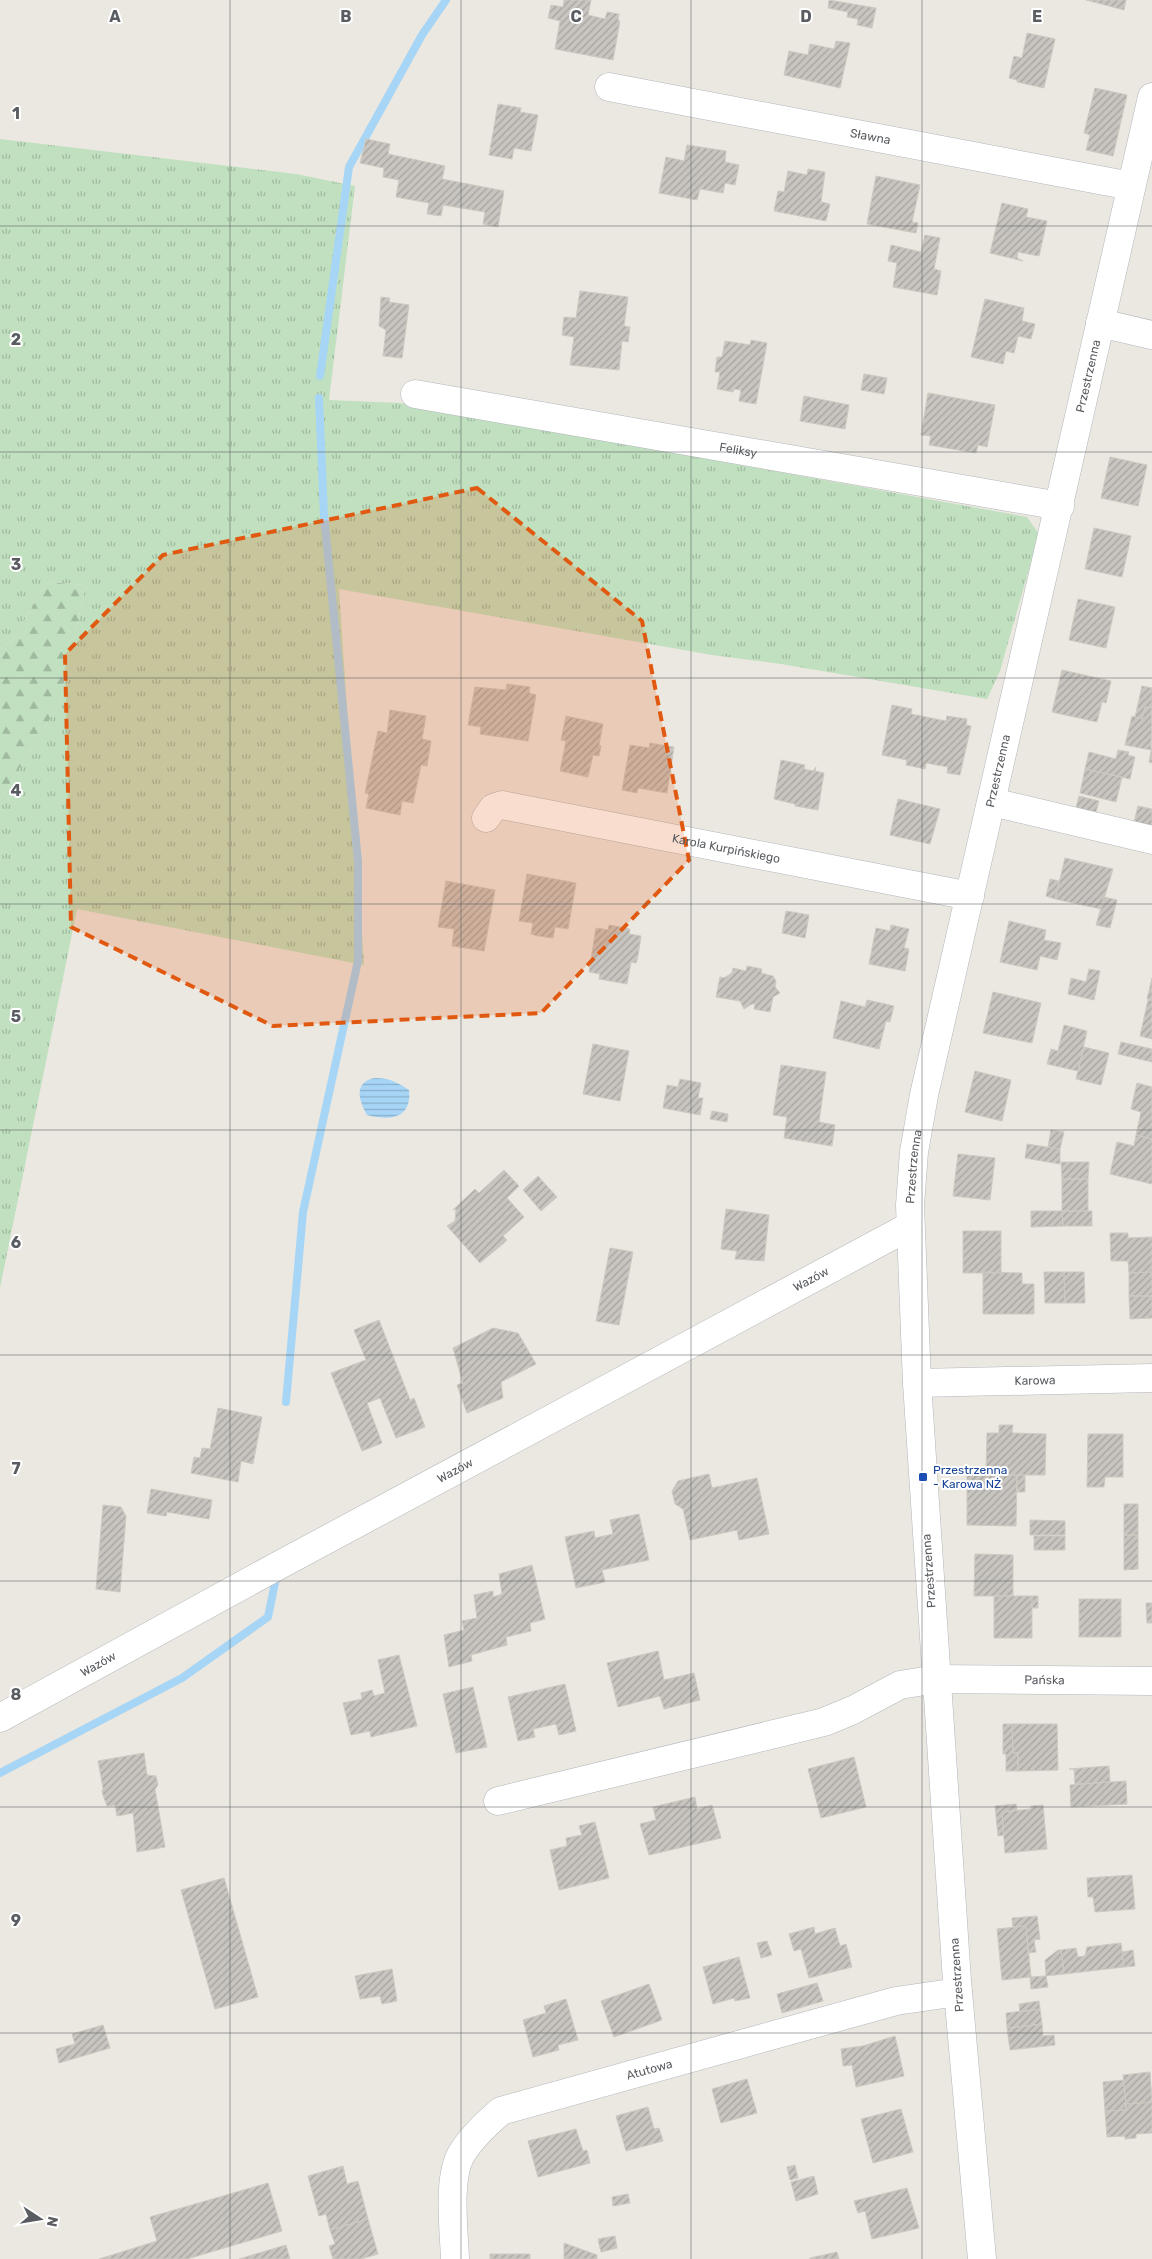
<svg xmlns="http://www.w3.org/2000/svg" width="1152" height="2259" font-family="Rubik,sans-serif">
<defs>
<pattern id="grass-tufts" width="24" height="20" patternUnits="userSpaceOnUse" patternTransform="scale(1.25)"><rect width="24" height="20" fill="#c0e0bf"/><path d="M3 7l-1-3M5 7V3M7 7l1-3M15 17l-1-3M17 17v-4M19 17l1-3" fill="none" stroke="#9fb99f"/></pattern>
<pattern id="forest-firs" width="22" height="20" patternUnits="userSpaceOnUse" patternTransform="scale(1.25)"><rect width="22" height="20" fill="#c0e0bf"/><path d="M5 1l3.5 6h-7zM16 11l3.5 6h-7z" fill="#9fb99f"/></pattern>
<pattern id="water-rules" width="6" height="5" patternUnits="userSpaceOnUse" patternTransform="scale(1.25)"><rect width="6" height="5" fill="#a6d5f6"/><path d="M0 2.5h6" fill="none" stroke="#8ab0cb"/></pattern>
<pattern id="building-hatch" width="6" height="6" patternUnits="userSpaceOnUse" patternTransform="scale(1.25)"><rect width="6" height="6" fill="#c8c5c0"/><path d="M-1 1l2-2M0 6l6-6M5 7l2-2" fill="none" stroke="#a5a39f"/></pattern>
</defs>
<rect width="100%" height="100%" fill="#ebe8e1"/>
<!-- grass -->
<path fill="url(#grass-tufts)" d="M0,139L296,174L355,186L329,400L400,403L1027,517L1039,534L1000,671L987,699L781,664L712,655L339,589L364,965L77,909L0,1288V800L59,704L86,585L47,582L12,641L0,648Z"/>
<!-- forest -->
<path fill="url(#forest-firs)" d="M47,582L86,585L59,704L0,800V648L12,641Z"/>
<!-- water -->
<path fill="url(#water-rules)" d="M374,1078C388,1077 399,1083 409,1090C412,1119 389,1121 367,1115C359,1101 353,1083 374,1078Z"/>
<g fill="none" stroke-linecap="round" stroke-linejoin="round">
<!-- stream -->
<path stroke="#a6d5f6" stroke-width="8" d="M320,376L349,167L422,35L446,0
M286,1402L303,1212L358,961V861L324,515L319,398
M0,1773L182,1678L268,1617L276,1578"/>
</g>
<!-- building -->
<path fill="url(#building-hatch)" stroke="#cec9c0" d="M564,0H591L588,15L605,19L607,12L619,14L618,21H620L613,60L555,49L560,21L548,18L551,5L563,7Z
M829,0L876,8L872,28L857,25L858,19L847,17L848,12L828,8Z
M1086,0H1126L1124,10Z
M1027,33L1055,39L1044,88L1017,82V80L1009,78L1014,56L1022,58Z
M836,41L850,43L840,88L784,75L789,51L808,55L810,44L834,49Z
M1095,88L1127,95L1113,156L1086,150L1090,135L1084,133Z
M498,104L521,108L520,112L538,115L531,151L514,148L512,159L489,155Z
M366,139L390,144L388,154L445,166L442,179L504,191L498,227L483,224L485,212L443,205L441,216L427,214L429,203L396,197L399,180L383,177L384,168L360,163Z
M687,145L726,151L725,162L739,165L735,185L725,183L723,193L700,189L697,200L659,193L666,157L684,161Z
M808,169L825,172L821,202L830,204L826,221L774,211L778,191L784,192L788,171L807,175Z
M876,176L920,185L912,222L918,223L916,233L867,224Z
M1002,203L1028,209L1026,217L1047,221L1039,256L1018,252L1017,258L1023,261L990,253Z
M925,235L940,238L934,269L941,271L937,295L893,287L897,263L888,261L891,245L921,252Z
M580,291L628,297L624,326L630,327L628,342L622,341L619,370L570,365L574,337L562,335L564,317L576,318Z
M381,297L390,298L389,302L409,305L402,358L383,356L386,330L379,326Z
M985,299L1024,308L1022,321L1035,324L1031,339L1018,336L1014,353L1006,351L1003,364L971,357Z
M751,340L767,343L756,404L739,401L741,390L734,389L733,392L717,389L720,372H715L717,357H722L725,341L750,345Z
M864,374L887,378L884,394L861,390Z
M928,393L995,405L987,447L978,445L976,453L929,445L931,436L921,435Z
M804,396L849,405L845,429L800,421Z
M1110,457L1147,465L1138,506L1101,498Z
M1094,528L1131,536L1122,577L1085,569Z
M1078,599L1115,607L1106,648L1069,640Z
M1062,670L1111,681L1106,703L1102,702L1097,722L1052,712Z
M507,684L530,687L529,693L536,695L528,741L480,734L481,727L468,725L475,687L506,690Z
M1142,686L1152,688V708L1145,707L1142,719L1135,717Z
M892,705L912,709L911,714L946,721L947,716L967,719L966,725L971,726L960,775L947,773L948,767L926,763L925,769L906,765L907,760L882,755Z
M1145,707L1152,708L1151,750L1125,745L1132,716L1142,719Z
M390,710L426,716L422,739L431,741L427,766L421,765L413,803L402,801L400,815L366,808L369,794L365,793L378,731L387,733Z
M566,716L603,724L599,745L601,746L599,756L593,755L588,777L560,771L566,741L561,740Z
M650,743L674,747L667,793L638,788L637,793L622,790L630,745L649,748Z
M1152,747V763L1149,762Z
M1118,750L1129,752L1128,755L1135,757L1130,779L1085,769L1089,752L1116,759Z
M781,760L805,765L804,769L813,771L816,767L815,771L824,773L818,810L795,806V804L774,799Z
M1085,769L1122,777L1116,802L1080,793Z
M1079,796L1099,801L1096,812L1076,808Z
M898,799L940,809L930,844L890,835Z
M1138,806L1152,809V826L1134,822Z
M1065,858L1113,869L1101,909L1055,899Z
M527,874L576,883L568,929L555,927L553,938L538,936L531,934L533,923L519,921Z
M1050,879L1059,881L1055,899L1046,896Z
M446,881L495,890L484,951L452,946L454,929L438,927Z
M1104,897L1117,900L1110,928L1096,925Z
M786,911L809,915L805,938L782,933Z
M1009,921L1046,930L1044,940L1061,943L1057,960L1040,956L1037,970L1000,962Z
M609,925L630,929L629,934L641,936L638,956L636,963L631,962L627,984L599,979L600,974L589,972L596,928L608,930Z
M891,925L909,929L904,948L909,949L905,971L869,964L876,928L890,931Z
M747,966L762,969L761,973L773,976L776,981L775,987L780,993L773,997L770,1012L754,1009L755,1004H752L744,1009L740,1001L716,997L720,977L724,978L732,973L733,968L746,971Z
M1089,969L1100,971L1094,1000L1068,994L1071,978L1086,982Z
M1152,978V1000L1147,999Z
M993,992L1041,1003L1032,1043L983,1033Z
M867,1000L894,1006L890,1022L886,1021L879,1049L833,1038L841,1001L865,1007Z
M1148,1000H1152V1039L1140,1036Z
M1064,1025L1087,1031L1078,1071L1047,1064L1051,1049L1058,1051Z
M1121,1042L1152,1049V1062L1118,1054Z
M593,1044L629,1051L620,1101L583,1094Z
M1084,1047L1109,1053L1101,1085L1076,1079Z
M781,1065L826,1072L819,1122L835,1125L832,1146L784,1138L787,1117L773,1115Z
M975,1071L1011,1080L1002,1121L965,1112Z
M680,1079L701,1083L698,1098H703L700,1115L663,1108L667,1085L678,1087Z
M1137,1083L1152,1087V1139L1136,1135L1141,1112L1131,1109Z
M712,1111L728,1114L727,1122L710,1119Z
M1051,1130L1064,1132L1060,1149L1048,1147Z
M1136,1135L1152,1139V1184L1110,1174L1117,1142L1134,1146Z
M1027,1144L1060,1149V1164L1025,1158Z
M958,1154L995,1158L990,1200L953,1196Z
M1061,1162H1089L1088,1179H1062Z
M504,1170L519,1186L507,1198L524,1217L503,1236L507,1240L504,1243L480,1263L447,1226L455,1221L456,1209L453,1210L475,1189L479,1193Z
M538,1176L557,1197L541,1211L523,1190Z
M1062,1179H1088V1211H1062Z
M726,1209L769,1215L764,1261L735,1259L737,1251L721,1249Z
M1031,1211H1062L1063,1226L1031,1227Z
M1062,1211H1092V1226H1063Z
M963,1231H1001V1273H963Z
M1110,1233H1128V1238L1152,1237V1272L1129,1273L1128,1261H1111Z
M610,1248L633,1252L619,1325L596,1321Z
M983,1272L1022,1273V1284H1034V1314H983Z
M1044,1272H1064L1065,1303H1045Z
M1064,1272H1084L1085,1303H1065Z
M1152,1272V1296H1129V1273Z
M1129,1296H1152V1318L1130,1319Z
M379,1320L410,1400L414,1398L425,1427L396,1438L380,1398L367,1403L382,1443L362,1451L331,1373L366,1360L354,1330Z
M493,1328L518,1333L536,1364L501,1382L503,1398L467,1413L457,1385L463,1383L453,1348Z
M218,1408L262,1417L253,1464L241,1461L238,1482L191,1473L194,1457L200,1458L202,1448L210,1449Z
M999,1425H1013L1012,1433L1046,1434L1045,1475H986L987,1433H999Z
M1088,1434H1123V1477H1105L1104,1487H1087Z
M709,1474L712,1488L757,1478L769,1534L739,1540L737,1530L690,1540L683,1509L675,1504L672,1491L678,1481Z
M967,1474L1017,1475L1016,1526L967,1525Z
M1017,1475H1025V1492H1017Z
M151,1489L212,1500L209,1519L167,1512L166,1516L147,1513Z
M1124,1504H1138V1535H1124Z
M103,1505L121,1507L126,1516L120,1592L96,1589Z
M639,1514L649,1560L602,1570L605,1582L576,1588L565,1537L594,1531L595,1538L613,1534L610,1520Z
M1030,1520L1065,1521V1535H1030Z
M1124,1535H1138V1569L1124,1570Z
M1034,1536H1065V1550H1034Z
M975,1554L1013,1555V1596H974Z
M532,1565L545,1619L530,1623L531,1631L506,1637L507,1645L471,1655L472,1661L449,1667L444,1635L464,1630L462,1621L477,1618L474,1595L493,1591V1597L502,1594L499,1574Z
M994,1596H1032V1638H994Z
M1032,1596H1038V1608H1032Z
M1079,1599H1121V1637H1079Z
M1146,1603H1152V1623H1147Z
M658,1651L664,1680L694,1673L700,1700L664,1709L660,1696L618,1707L607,1663Z
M399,1655L417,1726L371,1737L370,1731L351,1735L343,1703L362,1699L361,1693L372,1690L374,1696L385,1693L378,1660Z
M565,1684L576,1731L559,1735L556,1724L533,1729L535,1737L518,1741L508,1697Z
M473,1687L487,1747L456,1753L443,1694Z
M1003,1724H1012L1013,1753H1018V1771H1006V1754H1003Z
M1012,1724H1057L1058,1770L1018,1771V1753H1013Z
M144,1753L147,1775L156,1776L158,1785L155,1789L165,1847L137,1852L133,1813L117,1816L115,1805L107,1806L102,1792L103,1788L98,1761Z
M854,1757L866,1807L821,1818L808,1769Z
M1109,1766L1110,1782L1075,1784L1074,1769H1069Z
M1126,1781L1127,1804L1071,1807L1070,1785Z
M695,1797L697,1809L712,1805L721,1838L649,1855L640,1824L656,1820L653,1807Z
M1016,1804L1017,1810L1002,1812L1004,1835L998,1836L995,1806Z
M1043,1805L1047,1849L1005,1853L1002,1812L1031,1809V1806Z
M595,1822L609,1878L559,1890L550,1850L567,1846L566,1838L582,1835L579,1826Z
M1132,1875L1135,1909L1095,1912L1093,1897H1088L1087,1878Z
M224,1878L258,1997L215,2009L181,1890Z
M1037,1916L1040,1939L1034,1940L1036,1952L1028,1953L1026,1926L1013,1927L1012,1918Z
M1026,1926L1031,1977L1002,1980L997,1929Z
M814,1927L815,1934L835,1928L840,1946L846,1944L852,1967L809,1978L801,1949L794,1951L789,1934Z
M767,1941L772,1955L761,1958L757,1943Z
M1121,1943L1124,1967L1064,1974L1061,1950L1076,1948L1078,1957L1085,1956L1087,1947Z
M1058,1950H1061L1064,1974L1046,1976L1045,1960Z
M1133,1950L1135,1966L1124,1967L1122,1952Z
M739,1957L750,1998L735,2001L734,1998L713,2004L703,1967Z
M392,1969L397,2001L382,2004L380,1996L360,1999L355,1976Z
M1046,1976L1048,1987L1031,1989L1030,1977Z
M817,1983L823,2001L782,2013L777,1994Z
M649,1984L662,2020L614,2037L601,2001Z
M566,1999L578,2040L558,2045L559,2050L533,2057L523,2020L546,2013L544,2006Z
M1039,2001L1040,2009L1020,2012L1019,2004Z
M1040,2009L1042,2024L1007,2028L1006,2013Z
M1042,2024L1043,2036L1054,2035L1055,2045L1010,2050L1007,2028Z
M103,2025L110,2048L59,2063L56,2049L75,2044L72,2034Z
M895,2036L904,2076L856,2087L852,2065L843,2066L841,2049L863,2046Z
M1150,2072L1152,2102L1126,2104L1123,2075Z
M747,2079L757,2113L721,2123L712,2089Z
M1124,2080L1126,2110L1105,2111L1103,2082Z
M1152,2102V2133L1136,2134V2138L1125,2139V2136L1107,2137L1105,2111L1126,2110V2104Z
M648,2107L654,2129L659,2128L663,2141L626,2151L616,2116Z
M901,2109L913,2152L873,2163L861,2119Z
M576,2129L583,2151L587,2150L590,2163L538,2177L528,2141Z
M795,2165L798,2178L790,2180L787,2167Z
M343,2166L347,2184L358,2181L368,2219L330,2230L326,2214L319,2216L308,2176Z
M814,2176L818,2194L796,2201L791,2182Z
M268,2183L282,2231L187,2259H99L157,2241L150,2217Z
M907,2188L919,2228L872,2239L865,2211L858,2213L854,2201Z
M628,2194L630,2203L613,2206L612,2197Z
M368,2219L378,2254L361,2259H333L329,2246L335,2244L330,2230Z
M615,2236L617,2248L601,2252L598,2239Z
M564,2243L597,2255V2259H564Z
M286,2245L290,2259H239Z
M837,2252L839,2259H810V2258Z
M490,2254H530V2259H490Z"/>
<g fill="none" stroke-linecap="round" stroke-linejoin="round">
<!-- minor casing -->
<g stroke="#b3b6ba" stroke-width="29">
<g id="minor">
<path id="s1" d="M609,87L1131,186"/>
<path d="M1100,323L1152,335"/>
<path id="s2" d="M415,394L1060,506"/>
<path d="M992,802L1152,840"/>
<path id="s3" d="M486,818L493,808L502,805L970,896"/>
<path id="s4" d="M917,1383L1152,1378"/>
<path id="s5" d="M0,1718L272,1569L910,1226"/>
<path id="s6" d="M498,1801L824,1722L853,1710L900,1685L937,1679L1152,1681"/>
<path id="s7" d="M455,2259C454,2230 447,2177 462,2153C472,2137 487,2123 501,2111L896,2001L958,1992"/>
</g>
</g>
<!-- tertiary casing -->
<g stroke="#b3b6ba" stroke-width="29">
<g id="tertiary">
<path id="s8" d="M982,2259L957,1981L917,1383L910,1205L914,1152L924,1095L1152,97"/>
</g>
</g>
<!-- minor -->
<use href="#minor" stroke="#fff" stroke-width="28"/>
<!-- tertiary -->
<use href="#tertiary" stroke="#fff" stroke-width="28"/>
</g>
<!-- marked area -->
<path fill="#e15910" fill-opacity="0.2" stroke="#e15910" stroke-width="4" stroke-dasharray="10 6" stroke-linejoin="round" d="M477,488L642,621L689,860L541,1013L273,1026L71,927L65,654L163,555Z"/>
<!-- grid -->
<path fill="none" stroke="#595c60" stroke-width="1" stroke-opacity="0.55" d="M230,0V2259M461,0V2259M691,0V2259M922,0V2259M0,226H1152M0,452H1152M0,678H1152M0,904H1152M0,1130H1152M0,1355H1152M0,1581H1152M0,1807H1152M0,2033H1152"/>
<!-- markers -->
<rect fill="#1a4fb4" stroke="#fff" stroke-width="2" x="918" y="1472" width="10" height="10" rx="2.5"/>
<g text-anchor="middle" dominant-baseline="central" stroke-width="4" stroke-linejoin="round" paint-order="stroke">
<!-- street labels -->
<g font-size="12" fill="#595c60" stroke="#fff">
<text stroke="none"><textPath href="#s1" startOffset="266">Sławna</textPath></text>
<text stroke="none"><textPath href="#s8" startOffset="1905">Przestrzenna</textPath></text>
<text stroke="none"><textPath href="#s2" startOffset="328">Feliksy</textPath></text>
<text stroke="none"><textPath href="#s8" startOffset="1500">Przestrzenna</textPath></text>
<text stroke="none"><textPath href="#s3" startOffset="250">Karola Kurpińskiego</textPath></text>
<text stroke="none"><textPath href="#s8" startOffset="1095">Przestrzenna</textPath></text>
<text stroke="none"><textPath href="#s5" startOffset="922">Wazów</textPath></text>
<text stroke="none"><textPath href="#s4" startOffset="118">Karowa</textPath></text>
<text stroke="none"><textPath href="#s5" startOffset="518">Wazów</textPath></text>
<text transform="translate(929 1571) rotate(-94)">Przestrzenna</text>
<text stroke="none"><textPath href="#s5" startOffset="112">Wazów</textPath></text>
<text stroke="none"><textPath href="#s6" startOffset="565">Pańska</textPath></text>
<text transform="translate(957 1975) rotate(-94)">Przestrzenna</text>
<text stroke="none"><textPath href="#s7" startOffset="319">Atutowa</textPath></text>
</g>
<!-- transit labels -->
<g font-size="12" fill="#164399" stroke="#fff" text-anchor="start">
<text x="933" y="1470">Przestrzenna<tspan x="933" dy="14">- Karowa NŻ</tspan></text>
</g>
</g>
<g font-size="16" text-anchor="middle" font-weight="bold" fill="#595c60" stroke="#fff" stroke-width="4" stroke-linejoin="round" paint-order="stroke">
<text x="115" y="22">A</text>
<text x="346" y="22">B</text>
<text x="576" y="22">C</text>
<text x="806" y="22">D</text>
<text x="1037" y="22">E</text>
<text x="16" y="119">1</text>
<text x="16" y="345">2</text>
<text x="16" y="570">3</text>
<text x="16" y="796">4</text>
<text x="16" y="1022">5</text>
<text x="16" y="1248">6</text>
<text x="16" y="1474">7</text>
<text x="16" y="1700">8</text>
<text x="16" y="1926">9</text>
</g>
<!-- north arrow -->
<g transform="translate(40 2219) rotate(102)" stroke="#ffffff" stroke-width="4" paint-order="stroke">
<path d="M0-4L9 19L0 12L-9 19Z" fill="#595c60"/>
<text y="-8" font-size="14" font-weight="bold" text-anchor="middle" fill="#595c60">N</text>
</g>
</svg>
